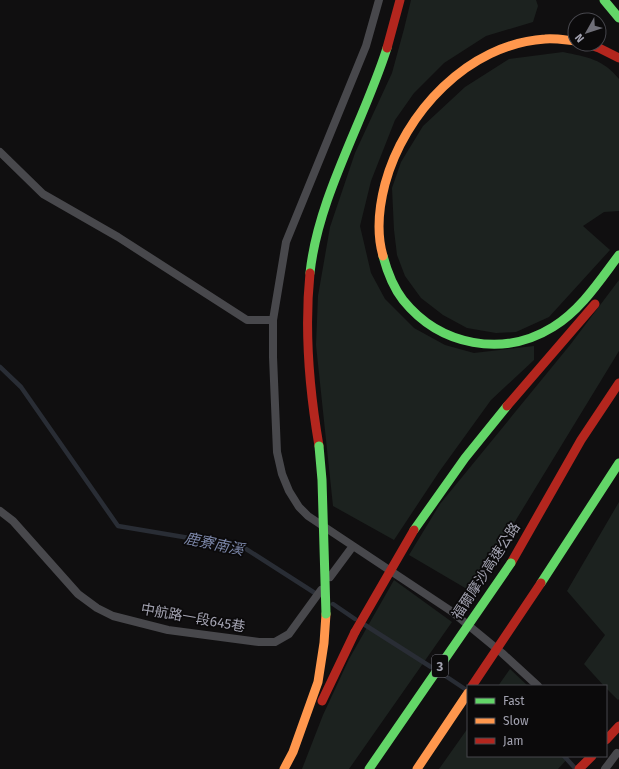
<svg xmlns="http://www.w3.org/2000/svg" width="619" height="769" font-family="'Fira Sans','Noto Sans TC',sans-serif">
<rect width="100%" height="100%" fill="#100f10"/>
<!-- green -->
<path fill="#1c221f" d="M411,0H536L538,6L533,22L486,36L444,63L414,93L395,120L371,181L360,226L371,273L385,299L414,328L445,345L474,353L534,346V360L491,400L439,472L394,540L333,506L316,345L318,296L330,227L355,153L392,73L404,29Z
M563,52C587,57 603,59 619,79V211L604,212L583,226L610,250L549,317L516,332L496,333L467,328L443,315L421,298L405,276L397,255L394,230L392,188L401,162L423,126L465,87L509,59Z
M619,280V351L472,592L409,555L440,504L570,345Z
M619,502V699L618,700L606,688V686H604L584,664L605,635L567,591Z
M394,580L452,622L349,769H302L323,715L349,659Z
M510,669L528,686H498Z
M468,728V756H570L558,769H439Z"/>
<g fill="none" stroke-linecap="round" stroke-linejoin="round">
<!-- stream -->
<path stroke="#292d35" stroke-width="4.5" d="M0,367L21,387L118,526L243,547L318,595
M333,604L355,619
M365,625L431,667
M441,673L465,689
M564,756L574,767"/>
<!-- lane -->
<path stroke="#48484c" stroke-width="8" d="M379,0L366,46L286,242L273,320V357L277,452L282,474L289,491L299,507L308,516L451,611L502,653L538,686
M0,152L43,194L118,237L247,320H273
M0,511L13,521L78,594L97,608L113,616L168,630L259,642H275L289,634L321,590
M330,577L353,546
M605,769L617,753"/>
<!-- fast -->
<path stroke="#63d668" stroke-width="9" d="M604,0L619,18
M383,256C387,271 393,287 403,300C440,346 503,358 553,327C581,310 600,280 619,255
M310,273C318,197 364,121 387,48
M414,530L465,458L507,406
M541,583L619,463"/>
<!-- slow -->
<path stroke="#ff974d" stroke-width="9" d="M383,256C376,232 379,207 385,184C404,113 468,44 545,39C555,38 565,40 575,41
M284,769L293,752L318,682L324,643L326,614
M417,769L468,693"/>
<!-- jam -->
<path stroke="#b3261e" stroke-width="9" d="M587,44L599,48L619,58
M387,48L400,0
M310,273C304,332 309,388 319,446
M507,406L595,304
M511,563L581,440L619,383
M322,701L355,632
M606,740L619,726
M579,769L592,756"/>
<!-- fast-bridge -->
<path stroke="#63d668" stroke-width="9" d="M319,446L322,480L326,614
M369,769L511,563"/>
<!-- jam-bridge -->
<path stroke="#b3261e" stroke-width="9" d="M355,632L414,530
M472,686L541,583"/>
</g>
<g text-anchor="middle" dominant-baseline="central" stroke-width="3.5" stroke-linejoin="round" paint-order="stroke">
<!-- shield labels -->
<rect fill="#0b0a0b" stroke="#75747e" stroke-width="1" x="432" y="655" width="16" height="22" rx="3"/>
<g font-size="13" font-weight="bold" fill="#a2a2b0">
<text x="440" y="666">3</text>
</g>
<!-- street labels -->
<g font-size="14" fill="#a2a2b0" stroke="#0b0a0b">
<text transform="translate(486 571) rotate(-57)">福爾摩沙高速公路</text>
<text transform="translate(193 618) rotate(10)">中航路一段645巷</text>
</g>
<!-- water labels -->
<g font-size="15" font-style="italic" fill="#7b86a8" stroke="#0b0a0b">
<text transform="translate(214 544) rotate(12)">鹿寮南溪</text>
</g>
</g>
<!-- legend -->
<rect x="467" y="685" width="140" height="72" fill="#0b0a0b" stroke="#47474d"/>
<rect x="475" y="698" width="20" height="6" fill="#63d668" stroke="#47474d"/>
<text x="503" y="705" font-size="12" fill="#a2a2b0">Fast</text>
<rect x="475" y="718" width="20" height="6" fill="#ff974d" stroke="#47474d"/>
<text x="503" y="725" font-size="12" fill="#a2a2b0">Slow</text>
<rect x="475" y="738" width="20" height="6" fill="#b3261e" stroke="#47474d"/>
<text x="503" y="745" font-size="12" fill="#a2a2b0">Jam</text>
<!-- north arrow -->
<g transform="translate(587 32) rotate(231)"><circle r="19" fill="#0b0a0b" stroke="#47474d"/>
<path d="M0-3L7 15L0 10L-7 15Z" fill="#6f6f78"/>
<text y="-6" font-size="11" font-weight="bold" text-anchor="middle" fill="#a2a2b0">N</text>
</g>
</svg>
